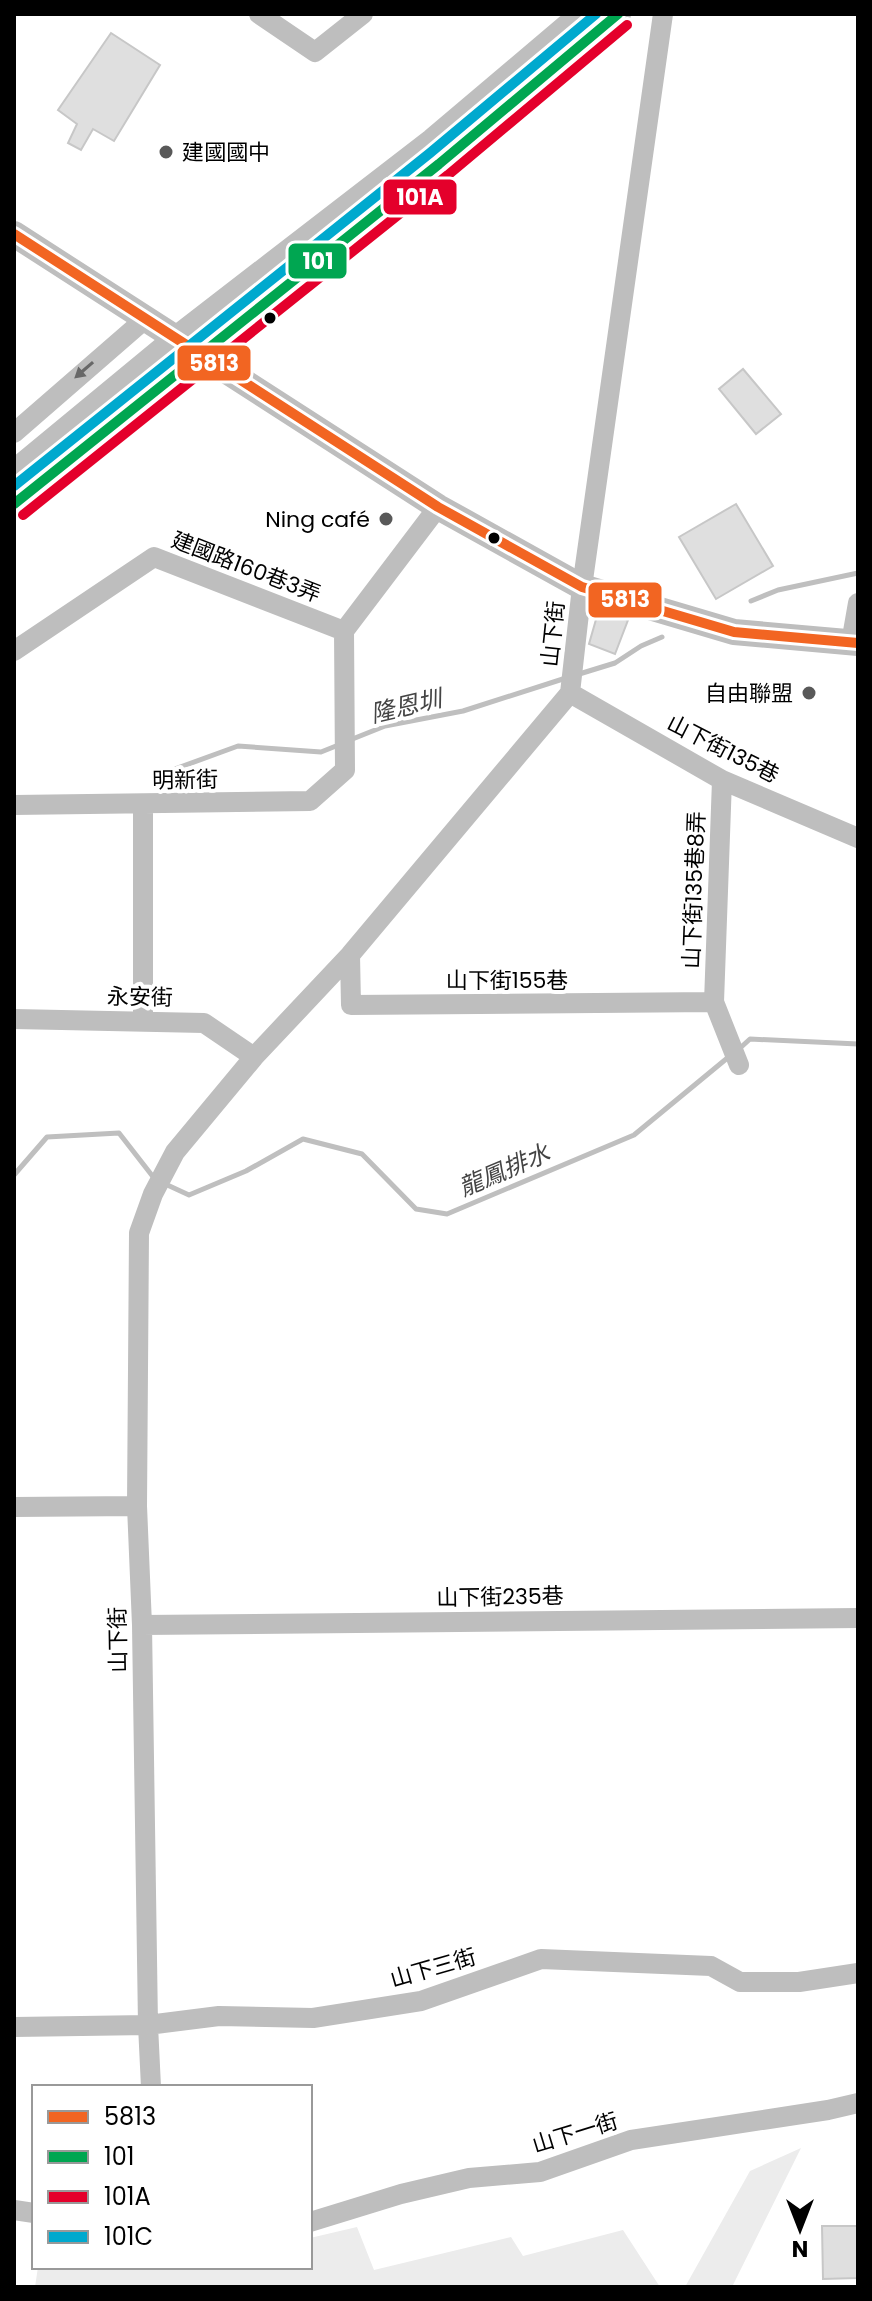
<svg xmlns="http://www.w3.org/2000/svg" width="872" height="2301" font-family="Poppins,'Noto Sans TC',sans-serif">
<rect width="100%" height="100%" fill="#fff"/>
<!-- green -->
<path fill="#ececec" d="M801,2148L732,2287H685L750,2171Z
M357,2227L374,2270L511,2237L523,2256L623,2230L660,2287H35L38,2267H310V2238Z"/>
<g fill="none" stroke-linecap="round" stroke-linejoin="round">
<!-- stream -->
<path stroke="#bfbfbf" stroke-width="5" d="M751,601L778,590L858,573
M576,675L615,663L641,646L662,637
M350,740L385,726L463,711L566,678
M153,777L238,746L321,752L341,744
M739,1049L750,1039L858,1044
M14,1175L47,1137L119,1133L154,1178
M163,1183L189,1195L246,1171L303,1139L362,1154L416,1209L447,1214L634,1135L731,1055"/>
</g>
<!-- building -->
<path fill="#dfdfdf" stroke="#c7c7c7" stroke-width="2" d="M111,33L160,65L114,141L93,129L81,150L68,143L77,124L58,110Z
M743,369L781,414L756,434L719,389Z
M736,504L773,566L716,599L679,537Z
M599,609L628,620L615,654L589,644Z
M822,2226H858V2278L823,2279Z"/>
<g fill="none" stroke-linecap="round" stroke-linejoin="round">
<!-- minor -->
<path stroke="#bebebe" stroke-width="20" d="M259,14L315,52L363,14
M14,433L144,320
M851,643L858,603
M14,651L154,557L344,631
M570,693L722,780L858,838
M722,780L714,1002L739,1065
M14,805L310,801L345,770L344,631L438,507
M143,805V1021
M350,955L351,1005L714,1002
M14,1019L204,1023L254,1057
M14,1507L137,1506
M142,1625L858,1618
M14,2027L148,2025L219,2016L313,2018L421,2001L541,1959L711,1966L740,1982H799L858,1973
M151,2087L148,2025L142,1625L137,1506L139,1233L153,1194L175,1152L254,1057L350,955L570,693L582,587L663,14
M14,2210L34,2213
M310,2222L401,2194L469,2178L540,2172L631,2140L828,2110L858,2103"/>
<!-- tertiary -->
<path stroke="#bebebe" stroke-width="26" d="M14,234L438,507L582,587L734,632L858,643
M14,473L175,340L433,141L583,14
M14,504L439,164L618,14"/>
<!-- bus-1 casing -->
<g stroke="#fff" stroke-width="16">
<path id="bus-1" d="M14,234L438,507L582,587L734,632L858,643"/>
</g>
<!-- bus-2 casing -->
<g stroke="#fff" stroke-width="16">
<path id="bus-2" d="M14,504L439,164L618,14"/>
</g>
<!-- bus-3 casing -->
<g stroke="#fff" stroke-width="16">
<path id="bus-3" d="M23,515L448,175L627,25"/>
</g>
<!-- bus-4 casing -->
<g stroke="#fff" stroke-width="16">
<path id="bus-4" d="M14,486L430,153L596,14"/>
</g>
<!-- bus-1 -->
<use href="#bus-1" stroke="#f26522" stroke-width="10"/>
<!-- bus-2 -->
<use href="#bus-2" stroke="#00a651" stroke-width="10"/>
<!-- bus-3 -->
<use href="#bus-3" stroke="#e4002b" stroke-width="10"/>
<!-- bus-4 -->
<use href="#bus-4" stroke="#00a9ce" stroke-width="10"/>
</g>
<!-- one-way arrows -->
<defs><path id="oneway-solid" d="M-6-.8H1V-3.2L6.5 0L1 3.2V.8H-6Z" transform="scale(2)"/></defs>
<use fill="#686868" href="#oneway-solid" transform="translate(84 370) rotate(139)"/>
<!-- markers -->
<g fill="#595959" stroke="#fff" stroke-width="3">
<circle cx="166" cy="152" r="8"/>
<circle cx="386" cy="519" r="8"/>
<circle cx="809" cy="693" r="8"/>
</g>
<g fill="#000" stroke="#fff" stroke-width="3">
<circle cx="270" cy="318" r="7"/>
<circle cx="494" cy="538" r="7"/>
</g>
<g text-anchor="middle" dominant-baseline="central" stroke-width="8" stroke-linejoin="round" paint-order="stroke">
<!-- poi labels -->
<g font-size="22" fill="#000" stroke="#fff" text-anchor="end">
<text x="182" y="152" text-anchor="start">建國國中</text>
<text x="370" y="519">Ning café</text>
<text x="793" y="693">自由聯盟</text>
</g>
<!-- street labels -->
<g font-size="22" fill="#000" stroke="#fff">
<text transform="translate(246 567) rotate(21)">建國路160巷3弄</text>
<text transform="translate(553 634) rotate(-84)">山下街</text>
<text transform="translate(723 749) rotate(27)">山下街135巷</text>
<text transform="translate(185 780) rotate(-1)">明新街</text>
<text transform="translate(694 890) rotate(-88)">山下街135巷8弄</text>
<text x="507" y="980">山下街155巷</text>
<text transform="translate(140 997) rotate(1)">永安街</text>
<text transform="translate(500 1597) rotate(-1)">山下街235巷</text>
<text transform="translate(118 1640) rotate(-91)">山下街</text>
<text transform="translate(433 1968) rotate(-16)">山下三街</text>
<text transform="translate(575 2133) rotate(-17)">山下一街</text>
</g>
<!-- water labels -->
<g font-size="24" font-style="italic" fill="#444" stroke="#fff">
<text transform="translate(406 706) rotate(-13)">隆恩圳</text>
<text transform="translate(504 1170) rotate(-23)">龍鳳排水</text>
</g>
</g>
<g stroke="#fff" stroke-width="3">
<rect x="382" y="178" width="76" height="38" rx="8" fill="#e4002b"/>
<rect x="287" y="242" width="61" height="38" rx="8" fill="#00a651"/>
<rect x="176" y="344" width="76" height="38" rx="8" fill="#f26522"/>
<rect x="587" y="581" width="76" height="38" rx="8" fill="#f26522"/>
</g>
<g font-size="22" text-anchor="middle" font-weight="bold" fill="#fff">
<text x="420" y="205">101A</text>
<text x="318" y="269">101</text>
<text x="214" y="371">5813</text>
<text x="625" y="607">5813</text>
</g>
<!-- border -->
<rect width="872" height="2301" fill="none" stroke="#000000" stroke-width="32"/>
<!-- legend -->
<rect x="32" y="2085" width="280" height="184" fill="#ffffff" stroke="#999999" stroke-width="2"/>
<rect x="48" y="2111" width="40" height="12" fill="#f26522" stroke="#999999" stroke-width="2"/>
<text x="104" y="2125" font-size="24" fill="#000000">5813</text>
<rect x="48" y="2151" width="40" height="12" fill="#00a651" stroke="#999999" stroke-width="2"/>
<text x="104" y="2165" font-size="24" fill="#000000">101</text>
<rect x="48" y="2191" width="40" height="12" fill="#e4002b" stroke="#999999" stroke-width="2"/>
<text x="104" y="2205" font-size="24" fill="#000000">101A</text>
<rect x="48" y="2231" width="40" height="12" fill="#00a9ce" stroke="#999999" stroke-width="2"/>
<text x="104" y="2245" font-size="24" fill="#000000">101C</text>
<!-- north arrow -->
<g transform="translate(800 2229) rotate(180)" stroke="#ffffff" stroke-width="6" paint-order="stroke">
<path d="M0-6L14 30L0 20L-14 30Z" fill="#000000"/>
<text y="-12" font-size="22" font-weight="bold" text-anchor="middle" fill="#000000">N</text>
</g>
</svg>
